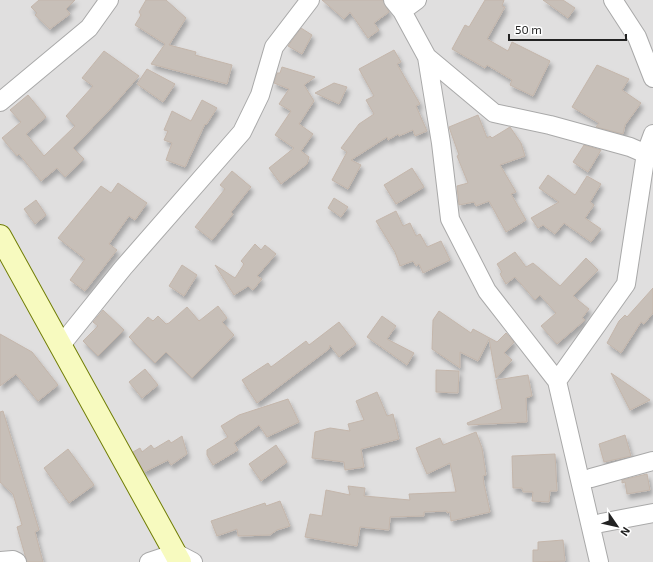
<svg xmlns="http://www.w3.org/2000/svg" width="653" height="562" font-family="'Exo 2',sans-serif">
<defs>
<filter id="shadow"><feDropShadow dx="2.5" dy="4.5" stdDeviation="2" flood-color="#0004"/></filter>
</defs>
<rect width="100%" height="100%" fill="#f2efe9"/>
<!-- residential -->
<path fill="#e0dfdf" d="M0,0H653V562H0Z"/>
<!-- building -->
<path fill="#c7bfb8" stroke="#c4b6ab" filter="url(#shadow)" d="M39,0H75L66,9L70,14L50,29L35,15L37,13L31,7Z
M146,0H166L186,18L169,45L196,52L195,55L232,65L227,84L151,64L165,44L135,25L141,15L139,12Z
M322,0H383L389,12L374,23L379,30L368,38L350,12L344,19Z
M485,0H504L502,6L505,7L487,39L508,51L512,42L550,61L533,96L510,85L512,80L487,65L485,68L452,49L465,25L469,27Z
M543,0H563L575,8L568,18Z
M301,28L312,35L302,54L288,46Z
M394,50L401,62L397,64L420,104L416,106L427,131L415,136L413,130L399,136L398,134L388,140L387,137L351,160L361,165L348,189L332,180L347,152L341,148L359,124L374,114L366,100L374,96L359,69Z
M104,51L139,76L112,107L73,148L84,159L65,177L57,168L41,181L19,154L17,156L2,138L21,122L10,110L28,95L46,117L26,134L44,156L75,126L66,116L93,86L82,78Z
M597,65L629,79L622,90L641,103L625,125L623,134L596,127L599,123L572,107Z
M282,67L315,77L304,85L314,101L299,124L313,134L301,151L309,157L307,164L281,184L269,168L294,148L275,135L291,111L279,104L289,89L274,83L277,73H280Z
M147,69L175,84L163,102L137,84Z
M334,83L347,87L339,104L315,93Z
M202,100L217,108L206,125L205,124L185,167L166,160L172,143L164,140L168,131L164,130L172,111L191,121Z
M478,115L487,138L490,136L492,138L510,127L521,143L525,156L500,165L516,192L511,194L526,220L506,232L489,201L476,206L474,202L459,205L457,186L468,183L457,156L459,155L449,127Z
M584,145L601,150L588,172L573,162Z
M412,168L424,187L396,204L384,185Z
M232,171L251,187L231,212L233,214L212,240L195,227L225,189L220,185Z
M548,175L575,195L587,176L601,184L590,202L594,205L585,218L601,229L591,242L564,223L555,234L543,225L538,228L531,218L559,202L539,188Z
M118,183L147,203L135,220L129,216L109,244L117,250L85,291L70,280L85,259L58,238L101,186L111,193Z
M334,198L348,207L341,217L328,208Z
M36,200L46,215L35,224L24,209Z
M396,211L403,226L410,223L416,236L420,234L427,247L441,241L450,260L423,273L419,264L416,266L413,261L400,266L395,252L376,221Z
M255,244L261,250L265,245L276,254L257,276L262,279L253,290L248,286L234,295L215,265L235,278L244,264L241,261Z
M515,252L526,267L533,263L560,286L586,258L598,270L573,296L589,309L582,318L585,320L557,344L541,326L556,313L540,295L535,300L515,277L506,284L500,274L502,272L497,264Z
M182,265L197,275L184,296L169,286Z
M653,288V313L644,324L641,322L621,353L607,343L619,321L625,315L627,317Z
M218,306L227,318L222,322L234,335L192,378L166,352L155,363L129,337L148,317L153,321L158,316L166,324L169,323L187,307L199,321Z
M103,310L124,330L98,356L83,341L98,326L93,322Z
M439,311L471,333L473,329L497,342L506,333L514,342L504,353L512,360L496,378L489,339L478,361L460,352V368L432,349L433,320Z
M382,316L396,326L387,339L414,353L407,365L367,337Z
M339,322L356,344L339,357L330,345L329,349L257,403L242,380L268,363L271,367L306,341L309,345Z
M0,334L32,352L58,385L38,401L16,374L0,386Z
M145,369L158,385L142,398L129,382Z
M436,370L459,371L458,393L436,392Z
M611,373L650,400L630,410Z
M528,375L532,396L526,398L527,422L468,425L467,423L502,409L496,380Z
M377,392L387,416L393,414L399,439L361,449L364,467L345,470L344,462L312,458L315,432L330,428L350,431L348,424L364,420L356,401Z
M288,399L299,422L267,437L259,425L234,443L238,450L213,465L207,455V450L228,437L221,426L239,415Z
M3,411L39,530L35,532L43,562H27L17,527L22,525L13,494L0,482V412Z
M476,432L482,448L486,475L483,476L484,484L490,512L451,521L450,512L447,513V511L424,512V516L390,517L389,530L360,527L357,546L305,537L310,514L322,516L326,490L350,495L348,486L365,488L364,496L410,500L409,494L456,492L450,463L427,474L416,448L440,438L443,445Z
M625,435L631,456L604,462L599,444Z
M182,436L187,454L171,465L168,460L144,472L133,452L140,448L142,452L151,445L154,449L169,440L171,443Z
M276,445L287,462L261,481L249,464Z
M68,449L94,485L69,503L44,468Z
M555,454L557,491H550L549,502L532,501L533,492H523L522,488H513L512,456Z
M647,474L650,490L627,494L625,482L622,483V480Z
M280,501L290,526L277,530L270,535L238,536L237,529L217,536L211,521L265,503L266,506Z
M563,540L565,561L533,562V550H538V542Z"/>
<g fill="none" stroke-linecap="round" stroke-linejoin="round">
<!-- street casing -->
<g stroke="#a9a9a9" stroke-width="20">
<path id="street" d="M393,0L402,11L427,57L441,143L450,219L487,291L557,381L599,562
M613,0L637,37L653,78
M402,11L417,0
M427,57L494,113L550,125L630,147L653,157
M0,102L89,28L109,0
M61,345L123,268L242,132L260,95L274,47L310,0
M557,381L626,284L646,153L653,134
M591,478L653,461
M601,523L653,513
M0,561L13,560L17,562
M149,562L176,553L193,562"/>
</g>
<!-- secondary casing -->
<g stroke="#707d05" stroke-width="24">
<path id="secondary" d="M0,236L180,562"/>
</g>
<!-- street -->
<use href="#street" stroke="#fff" stroke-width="18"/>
<!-- secondary -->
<use href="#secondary" stroke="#f7fabf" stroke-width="22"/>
</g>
<!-- north arrow -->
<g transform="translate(617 526) rotate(124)" stroke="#ffffff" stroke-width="3" paint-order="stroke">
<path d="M0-3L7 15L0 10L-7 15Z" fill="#222222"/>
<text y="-6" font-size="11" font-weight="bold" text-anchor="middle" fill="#222222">N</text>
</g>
<!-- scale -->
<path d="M509 34v6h117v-6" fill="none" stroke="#222222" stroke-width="2"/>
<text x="515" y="34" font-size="12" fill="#222222" stroke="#ffffff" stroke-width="3" paint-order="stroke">50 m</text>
</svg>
